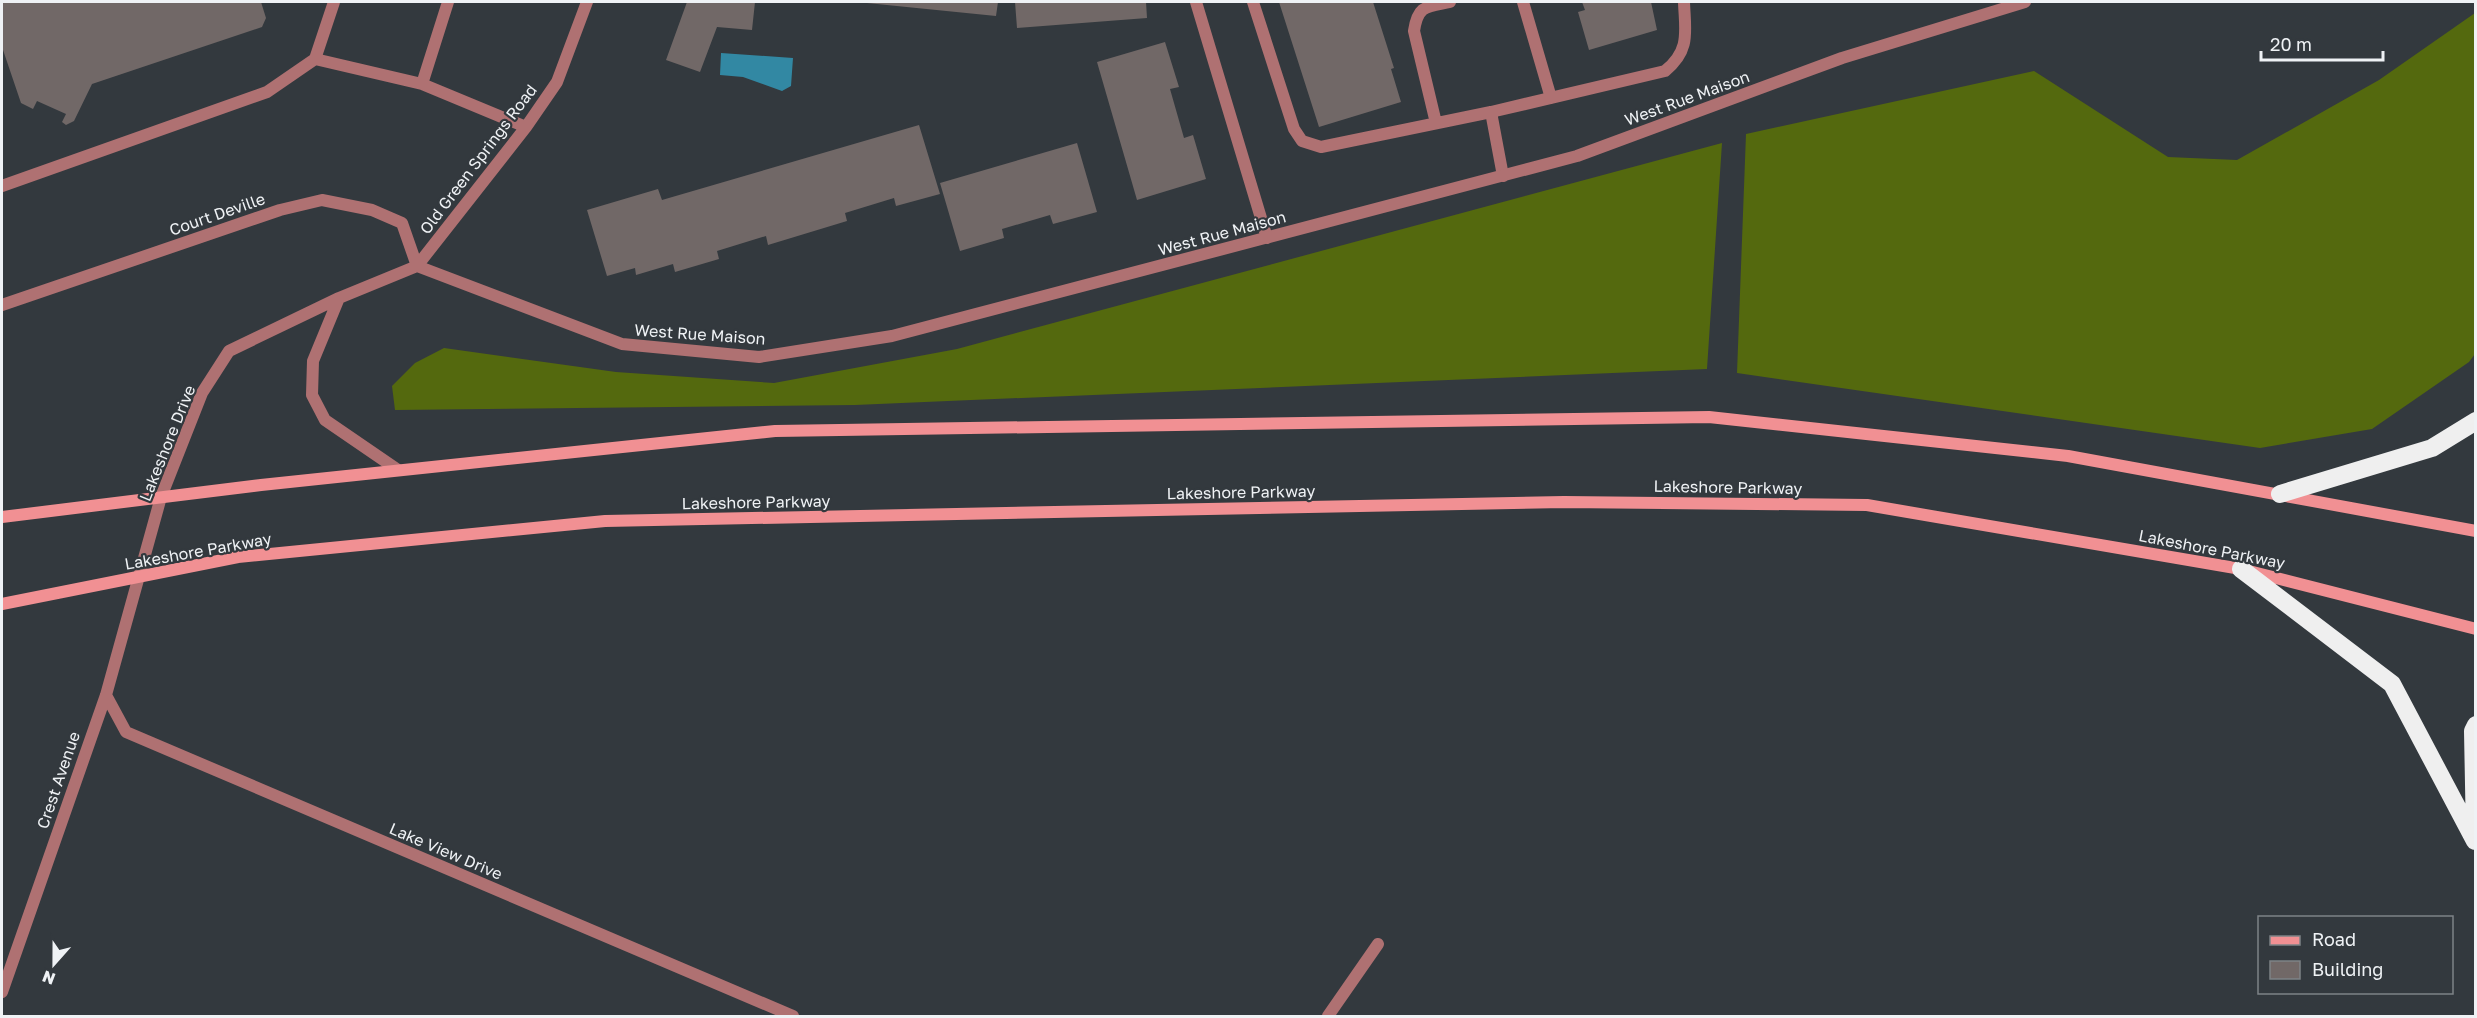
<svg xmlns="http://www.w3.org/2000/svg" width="2477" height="1018" font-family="'Golos Text',sans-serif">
<rect width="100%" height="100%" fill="#33393e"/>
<!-- forest -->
<path fill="#54690e" d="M2475,13V354L2469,362L2372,429L2260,448L1737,373L1746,134L2034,71L2168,157L2237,160L2379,80Z
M1722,143L1707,369L855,405L395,410L392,386L415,363L444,348L616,372L774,383L957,349Z"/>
<!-- water -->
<path fill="#3288a3" d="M721,53L793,58L791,86L782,91L743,77L720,75Z"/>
<!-- building -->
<path fill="#716867" d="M2,2H261L266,18L262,27L92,84L74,121L66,125L62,122L66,114L37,101L33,109L21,103L2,47Z
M687,2H755L752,30L717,27L700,72L666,60Z
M857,2H998L996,16Z
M1015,2H1146L1147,18L1017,28Z
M1279,2H1373L1394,68L1391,69L1401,102L1319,127Z
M1582,2H1651L1657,30L1589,50L1578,12L1585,10Z
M1165,42L1179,87L1170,89L1184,138L1193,135L1206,179L1137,200L1097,62Z
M919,125L940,194L896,206L894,198L845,213L847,221L768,245L766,236L717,251L719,259L675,272L673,264L636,275L635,268L607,276L587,210L658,189L662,200Z
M1077,143L1097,212L1053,224L1050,215L1002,229L1004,238L960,251L940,183Z"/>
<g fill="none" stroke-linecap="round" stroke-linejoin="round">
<!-- service -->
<path stroke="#af7172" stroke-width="12" d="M1196,2L1267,238
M1253,2L1294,129L1302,141L1321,147L1491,112L1665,71C1691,50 1685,31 1684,2
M1523,2L1551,98
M1491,112L1503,176
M1436,123L1414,31C1418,5 1426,7 1450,2"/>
<!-- minor -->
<path stroke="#af7172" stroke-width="12" d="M315,59L334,2
M422,84L448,2
M2,186L267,92L315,59L422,84L526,127
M417,266L622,344L759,357L892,336L1577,156L1842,58L2025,2
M339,298L313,361L312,395L325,420L398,470
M2,305L280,210L322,200L372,210L402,223L417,266
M106,695L126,732L793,1016
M2,992L106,695L161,497L202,393L229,351L339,298L417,266L526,127L557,82L587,2
M1328,1016L1378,944"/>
<!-- secondary -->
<path stroke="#f19093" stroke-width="12" d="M2,517L261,485L775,431L1709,417L2068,456L2476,531
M2,604L238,557L605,521L1564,502L1867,505L2241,569L2476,629"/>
<!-- motorway -->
<path stroke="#efefef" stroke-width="18" d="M2280,494L2432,448L2476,421
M2241,569L2392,684L2475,841
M2475,837L2473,731L2476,725"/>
</g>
<g text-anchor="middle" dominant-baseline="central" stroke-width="4.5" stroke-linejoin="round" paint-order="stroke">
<!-- street labels -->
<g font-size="16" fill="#eff2f5" stroke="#33393e">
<text transform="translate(1687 98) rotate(-20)">West Rue Maison</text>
<text transform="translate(478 159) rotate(-53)">Old Green Springs Road</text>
<text transform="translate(217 214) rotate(-19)">Court Deville</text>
<text transform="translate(1222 233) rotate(-15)">West Rue Maison</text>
<text transform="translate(700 334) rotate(4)">West Rue Maison</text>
<text transform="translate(167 443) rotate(-68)">Lakeshore Drive</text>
<text transform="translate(1728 487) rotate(1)">Lakeshore Parkway</text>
<text transform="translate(1241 492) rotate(-1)">Lakeshore Parkway</text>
<text transform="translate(756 502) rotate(-1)">Lakeshore Parkway</text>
<text transform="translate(2212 549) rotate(11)">Lakeshore Parkway</text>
<text transform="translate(198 551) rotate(-10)">Lakeshore Parkway</text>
<text transform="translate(58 780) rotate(-71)">Crest Avenue</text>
<text transform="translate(446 851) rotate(23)">Lake View Drive</text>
</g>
</g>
<!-- border -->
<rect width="2477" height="1018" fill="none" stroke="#eff2f5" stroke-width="6"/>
<!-- legend -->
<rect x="2258" y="916" width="195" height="78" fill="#33393e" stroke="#7e8387" stroke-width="1.5"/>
<rect x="2270" y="936" width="30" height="9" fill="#f19093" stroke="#7e8387" stroke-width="1.5"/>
<text x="2312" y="946" font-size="18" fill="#eff2f5">Road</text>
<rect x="2270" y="961" width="30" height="18" fill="#716867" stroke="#7e8387" stroke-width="1.5"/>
<text x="2312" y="976" font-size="18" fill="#eff2f5">Building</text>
<!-- north arrow -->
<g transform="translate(54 964) rotate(201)" stroke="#33393e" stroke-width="4.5" paint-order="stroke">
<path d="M0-4.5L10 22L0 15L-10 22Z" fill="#eff2f5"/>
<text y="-9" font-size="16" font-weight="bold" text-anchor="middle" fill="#eff2f5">N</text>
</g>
<!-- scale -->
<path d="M2261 51v9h122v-9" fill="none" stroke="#eff2f5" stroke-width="3"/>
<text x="2270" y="51" font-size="18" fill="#eff2f5" stroke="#33393e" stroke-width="4.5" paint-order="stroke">20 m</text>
</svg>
